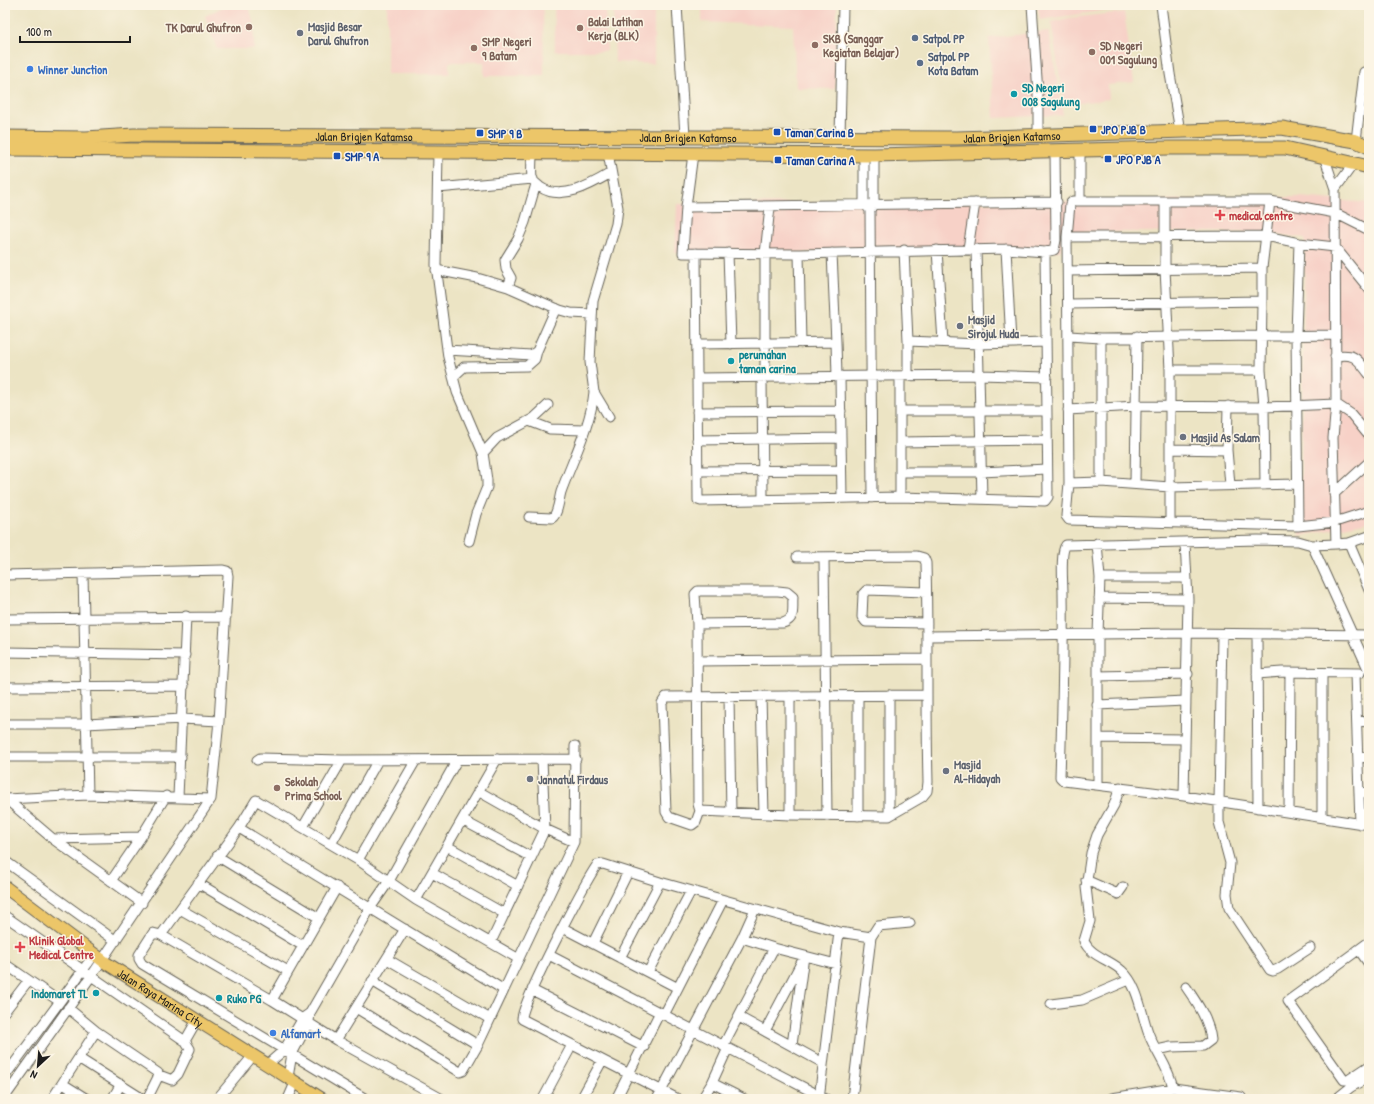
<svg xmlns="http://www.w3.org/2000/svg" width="1374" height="1104" font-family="'Patrick Hand',sans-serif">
<rect width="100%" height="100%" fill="#fcf5e5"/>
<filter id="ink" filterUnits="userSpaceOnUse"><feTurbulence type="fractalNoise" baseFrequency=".025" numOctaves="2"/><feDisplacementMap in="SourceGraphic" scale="8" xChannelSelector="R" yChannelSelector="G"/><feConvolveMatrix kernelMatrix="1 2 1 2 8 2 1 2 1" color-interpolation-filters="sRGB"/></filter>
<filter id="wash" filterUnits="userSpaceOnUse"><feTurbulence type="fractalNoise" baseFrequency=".012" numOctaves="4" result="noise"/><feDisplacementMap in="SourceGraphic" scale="16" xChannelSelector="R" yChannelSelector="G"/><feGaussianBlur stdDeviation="0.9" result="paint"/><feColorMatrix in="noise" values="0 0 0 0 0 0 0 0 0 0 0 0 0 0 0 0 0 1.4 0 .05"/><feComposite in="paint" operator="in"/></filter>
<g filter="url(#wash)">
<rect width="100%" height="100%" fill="#ece4c4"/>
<!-- built -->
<path fill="#f7d1c7" d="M226,5L249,6L254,25V49H217L205,16Z
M387,5H543L544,76H484V62H449V74H387Z
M554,5H605L607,51H555Z
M613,5H654V64L615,62Z
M702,5H837L835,89L796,88L793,26L702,22Z
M1037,5H1122V8L1040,20Z
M1124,12L1134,82L1108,85L1109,99L1064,105L1051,22L1068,18Z
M1049,31L1063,115L994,118L989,38Z
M1300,197L1369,203V522L1300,536L1305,238L1259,232H1063L1061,251L675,253L677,204L1064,202Z"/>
</g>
<g filter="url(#ink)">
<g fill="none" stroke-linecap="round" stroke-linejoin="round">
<!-- minor casing -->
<g stroke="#656257" stroke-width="11">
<path id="minor" d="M677,5L685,136
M1032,5L1038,93V134
M1161,5L1170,74L1180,131
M840,136L843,5
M1356,141L1364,72
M1080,151V201
M438,152L436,265L448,357L457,392L483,453L487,480V487L476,514L469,541
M532,153C532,161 531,170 532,178C533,182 537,184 540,187C562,202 592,184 611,173
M608,153L618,208L616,224L593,301L590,362L594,392L609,417
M693,154L686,207L683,253L799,254L1006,249L1045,252L1054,250L1056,240L1055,152
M864,155V203L870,210L874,203V155
M1324,156L1335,189L1336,404L1333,438L1336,544
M438,188L533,179
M1335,189L1354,163
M1165,201V269L1170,370V522
M686,207L1057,202
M870,210L872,498
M1369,230L1335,213L1270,201H1073L1070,204L1067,237L1069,483L1066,516L1069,520L1298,526L1335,522L1369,511
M1067,237L1266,236L1299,243L1335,247L1369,289
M968,249L975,203
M976,249L982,498
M1006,249L1011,342
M904,250L908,341
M937,250L943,342
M696,253L698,500L701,501L900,497L1045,501L1048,497L1045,252
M728,253L731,344
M832,253L836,342
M799,254L801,343
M436,270L477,278L508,287L560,310L571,313L591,314
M1068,271L1262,268
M508,287L511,278L506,269L505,260L518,239L525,222L536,184
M1068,304L1262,301
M1069,336L1101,338L1335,335
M1101,338V482
M697,344L836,342L837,377
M447,350L531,355L537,351L556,308
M1335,356C1356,353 1357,359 1369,374
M1170,370H1261
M900,376V497
M908,376V341L979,344L1046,342
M453,377L464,367L527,366L535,359L537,351
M840,377L842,498
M697,378L980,375L1047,377
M762,378L763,499
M765,378V254L770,207
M1228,406L1227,450L1230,485
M1068,410L1136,406L1264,407L1336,404L1351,414L1369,436
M900,411H1047
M697,412L841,411
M529,421L550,429L584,430
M697,440L841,438
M900,442L1047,440
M1170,449L1227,450
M483,453L497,438L534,418L548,405
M698,471L841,470
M900,472H981L1047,469
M1069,483L1101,482L1170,487L1296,484
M1135,484L1137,336
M1265,485L1264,407L1261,370L1262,301V268L1270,201
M1334,494L1369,462
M529,517L552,518C558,514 559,499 561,492C572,461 591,425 594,392
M1298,526L1296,334L1299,243
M1369,536L1349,543L1336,544L1312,545L1298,541L1258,540L1066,545C1060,552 1063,583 1063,593C1064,654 1062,715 1060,777L1064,781L1184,796L1369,825
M1097,543L1100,578L1098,634V784
M1349,543L1369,590
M1312,545L1369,671
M824,557L827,816
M83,574L88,795
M5,575L223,570L227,571L228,576L219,721L211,799L88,795L6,799L5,801
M1100,578H1186
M926,592L867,590L863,594L862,617L866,622L927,623
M1099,598L1188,599
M5,619L226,617
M697,624L783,623C796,619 792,609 793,597L787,592L778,591H698L695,594L697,624L698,804L700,811L790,815L889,816L922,797L927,791L928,782C926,709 928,636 926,563L924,558L917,556L797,557
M1257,634L1258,808
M1222,635L1219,803V822L1230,863L1227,894L1229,908L1270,970L1273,971L1278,969L1310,948
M928,636L1187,633L1369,635
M5,652L185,655
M697,661L927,659
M1257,674L1282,672L1360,673
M1355,674L1360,824
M1098,676L1188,674
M5,687L184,686
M889,695V816
M729,696L731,813
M761,696L764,814
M858,696V816
M1097,705L1185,701
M1357,721L1369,722
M5,724H86L182,719L219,721
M1099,738L1184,739
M5,757H181
M1358,757L1369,758
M257,760L260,758L342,760L576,759
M1120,787L1114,805L1097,835L1091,853L1086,887L1090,921L1084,941C1090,956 1111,960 1122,971C1138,985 1141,1012 1148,1032C1155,1052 1169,1067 1173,1088
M478,791L545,829L574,842
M1359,792L1369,793
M1184,796L1188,599L1185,543
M178,797L186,616
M5,798L53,839L142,903
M700,811L696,822L692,825L669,817L666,812L662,703L666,697L926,695
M1289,812L1290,673
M790,815V696
M1322,817V674
M462,820L531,857
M303,827L342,760
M239,828L504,990
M53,839L141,837
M331,844L378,760
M447,846L518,886
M217,856L319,918
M358,860L416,760
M5,861L116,941
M432,873L505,914
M1086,880L1118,894L1123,887
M111,881L141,837L166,796
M198,883L303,946
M416,900L497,759
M180,909L288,971
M5,916L185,1041L190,1049L178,1074L172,1080L159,1075
M563,928L678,988
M161,935L239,828L256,800L358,860L416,900L519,959
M742,938L774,948L836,964
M491,942L545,829L542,759
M1369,942L1288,1001L1344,1080H1348L1369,1066
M593,943L628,872
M1359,950L1369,964
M549,955L826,1099
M620,958L660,882
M387,959L490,1019
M5,964L59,1001
M648,972L691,891
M372,981L478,1045
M532,990L644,1047
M272,1000L337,887
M1051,1004L1082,1000L1129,980
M68,1008L96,1031L158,1073V1077L147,1099
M356,1008L460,1072L463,1071L478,1045L574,842L575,746
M5,1011L28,981
M310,1013L371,907L389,881L457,760
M664,1015L723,900
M739,1017L823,1063
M765,1031L801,963
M336,1040L405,929
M185,1041L197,1020
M792,1045L804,956
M723,1046L774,948
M728,1048L712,1083L744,1099
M1157,1050L1171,1047L1203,1046L1211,1040C1209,1020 1197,1003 1186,987
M80,1059L143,1099
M268,1064L284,1050L303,1018L310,1013L309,1022L292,1054L288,1077
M5,1076L94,955
M63,1084L87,1099
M5,1097L92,975L211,799
M1112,1098L1173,1088L1241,1097
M52,1099L96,1031
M112,1099L121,1084
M217,1099L252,1057
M288,1099L295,1083
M366,1099L142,964L139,959V955L153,933L161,935L272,1000L336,1040L442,1099
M543,1099L572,1045
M581,1099L602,1061
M616,1099L660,1012
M657,1099L742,938L755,909
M678,1099L522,1019C521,1004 584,884 597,865L603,864L660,882L839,932L871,937
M702,1099L712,1083
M819,1099L839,932
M852,1099L871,937L878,926L910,923
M1336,1099L1351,1087L1369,1077"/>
</g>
<!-- major casing -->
<g stroke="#656257" stroke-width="14">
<g id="major">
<path id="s1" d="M5,887L106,963L322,1099"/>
</g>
</g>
<!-- highway casing -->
<g stroke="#656257" stroke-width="15">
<g id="highway">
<path id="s2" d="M5,137L86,138L134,135L957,138L1282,128L1356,141L1369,147"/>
<path d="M5,149L874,155L1169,148H1285L1369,167"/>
</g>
</g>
<!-- minor -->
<use href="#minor" stroke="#fff" stroke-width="9"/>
<!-- major -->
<use href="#major" stroke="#ecc669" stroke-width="12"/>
<!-- highway -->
<use href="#highway" stroke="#ecc669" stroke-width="13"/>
</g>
</g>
<!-- markers -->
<g fill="#8d6e63" stroke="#fcf5e5" stroke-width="1.5">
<circle cx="249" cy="27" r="4"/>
<circle cx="580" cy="28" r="4"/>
<circle cx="815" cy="45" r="4"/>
<circle cx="474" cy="48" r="4"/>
<circle cx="1092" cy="52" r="4"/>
<circle cx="277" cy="788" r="4"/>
</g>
<g fill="#6b7280" stroke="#fcf5e5" stroke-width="1.5">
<circle cx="300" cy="33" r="4"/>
<circle cx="960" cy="326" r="4"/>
<circle cx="1183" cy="437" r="4"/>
<circle cx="946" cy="771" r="4"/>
<circle cx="530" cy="779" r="4"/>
</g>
<g fill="#5c6f8a" stroke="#fcf5e5" stroke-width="1.5">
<circle cx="915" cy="38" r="4"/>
<circle cx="920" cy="63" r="4"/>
</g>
<g fill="#3f7fe0" stroke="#fcf5e5" stroke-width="1.5">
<circle cx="30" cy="69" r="4"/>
<circle cx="273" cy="1033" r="4"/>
</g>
<g fill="#0f9aa8" stroke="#fcf5e5" stroke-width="1.5">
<circle cx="1014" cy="94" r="4"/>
<circle cx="731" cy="361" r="4"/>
<circle cx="96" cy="993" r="4"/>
<circle cx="219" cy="998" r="4"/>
</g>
<g fill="#1a4fb4" stroke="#fcf5e5" stroke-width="1.5">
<rect x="1089" y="125" width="8" height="8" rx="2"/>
<rect x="773" y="128" width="8" height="8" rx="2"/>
<rect x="476" y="129" width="8" height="8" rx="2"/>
<rect x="333" y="152" width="8" height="8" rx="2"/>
<rect x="1104" y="155" width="8" height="8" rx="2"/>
<rect x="774" y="156" width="8" height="8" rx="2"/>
</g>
<g fill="#e0444e" stroke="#fcf5e5" stroke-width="1.5">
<path d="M1218 209h4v4h4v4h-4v4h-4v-4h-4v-4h4z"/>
<path d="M18 941h4v4h4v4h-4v4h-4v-4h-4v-4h4z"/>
</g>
<g text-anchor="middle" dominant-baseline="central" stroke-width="3" stroke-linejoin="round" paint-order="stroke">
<!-- education labels -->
<g font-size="12" font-weight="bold" fill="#785e54" stroke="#fcf5e5" text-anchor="start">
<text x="588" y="21">Balai Latihan<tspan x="588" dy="14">Kerja (BLK)</tspan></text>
<text x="241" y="27" text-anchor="end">TK Darul Ghufron</text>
<text x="823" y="38">SKB (Sanggar<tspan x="823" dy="14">Kegiatan Belajar)</tspan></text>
<text x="482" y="41">SMP Negeri<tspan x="482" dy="14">9 Batam</tspan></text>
<text x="1100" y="45">SD Negeri<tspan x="1100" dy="14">001 Sagulung</tspan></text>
<text x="285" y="781">Sekolah<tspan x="285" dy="14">Prima School</tspan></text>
</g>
<!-- worship labels -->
<g font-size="12" font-weight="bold" fill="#5b616d" stroke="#fcf5e5" text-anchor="start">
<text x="308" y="26">Masjid Besar<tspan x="308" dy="14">Darul Ghufron</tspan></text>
<text x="968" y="319">Masjid<tspan x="968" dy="14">Sirojul Huda</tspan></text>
<text x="1191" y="437">Masjid As Salam</text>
<text x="954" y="764">Masjid<tspan x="954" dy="14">Al-Hidayah</tspan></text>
<text x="538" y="779">Jannatul Firdaus</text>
</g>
<!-- service labels -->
<g font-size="12" font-weight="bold" fill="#4e5e75" stroke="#fcf5e5" text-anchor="start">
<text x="923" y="38">Satpol PP</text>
<text x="928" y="56">Satpol PP<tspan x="928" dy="14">Kota Batam</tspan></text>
</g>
<!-- shop labels -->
<g font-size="12" font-weight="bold" fill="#366cbe" stroke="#fcf5e5" text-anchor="start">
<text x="38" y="69">Winner Junction</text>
<text x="281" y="1033">Alfamart</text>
</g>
<!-- culture labels -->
<g font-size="12" font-weight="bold" fill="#0d838f" stroke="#fcf5e5" text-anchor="start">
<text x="1022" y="87">SD Negeri<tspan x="1022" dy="14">008 Sagulung</tspan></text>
<text x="739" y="354">perumahan<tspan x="739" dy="14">taman carina</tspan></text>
<text x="88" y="993" text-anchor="end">Indomaret TL</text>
<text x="227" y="998">Ruko PG</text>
</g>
<!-- transit labels -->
<g font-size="12" font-weight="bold" fill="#164399" stroke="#fcf5e5" text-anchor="start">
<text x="1101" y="129">JPO PJB B</text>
<text x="785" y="132">Taman Carina B</text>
<text x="488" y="133">SMP 9 B</text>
<text x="345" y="156">SMP 9 A</text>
<text x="1116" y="159">JPO PJB A</text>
<text x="786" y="160">Taman Carina A</text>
</g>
<!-- street labels -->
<g font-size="12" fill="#1c1c1c" stroke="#fcf5e5">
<text stroke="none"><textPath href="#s2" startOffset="359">Jalan Brigjen Katamso</textPath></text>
<text stroke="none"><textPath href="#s2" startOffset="683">Jalan Brigjen Katamso</textPath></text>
<text stroke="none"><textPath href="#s2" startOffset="1007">Jalan Brigjen Katamso</textPath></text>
<text stroke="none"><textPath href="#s1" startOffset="191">Jalan Raya Marina City</textPath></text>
</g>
<!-- health labels -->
<g font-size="12" font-weight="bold" fill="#be3a42" stroke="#fcf5e5" text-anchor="start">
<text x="1229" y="215">medical centre</text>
<text x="29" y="940">Klinik Global<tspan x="29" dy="14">Medical Centre</tspan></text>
</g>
</g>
<!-- margin -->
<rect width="1374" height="1104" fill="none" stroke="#fcf5e5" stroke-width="20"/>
<!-- north arrow -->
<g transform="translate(38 1066) rotate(206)" stroke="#fcf5e5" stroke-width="3" paint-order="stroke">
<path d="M0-3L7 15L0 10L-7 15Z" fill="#1c1c1c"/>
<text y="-6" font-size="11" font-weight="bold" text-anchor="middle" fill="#1c1c1c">N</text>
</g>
<!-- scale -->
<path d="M20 36v6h110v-6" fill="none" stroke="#1c1c1c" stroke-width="2"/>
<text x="26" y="36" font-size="12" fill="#1c1c1c" stroke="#fcf5e5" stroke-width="3" paint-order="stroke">100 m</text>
</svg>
